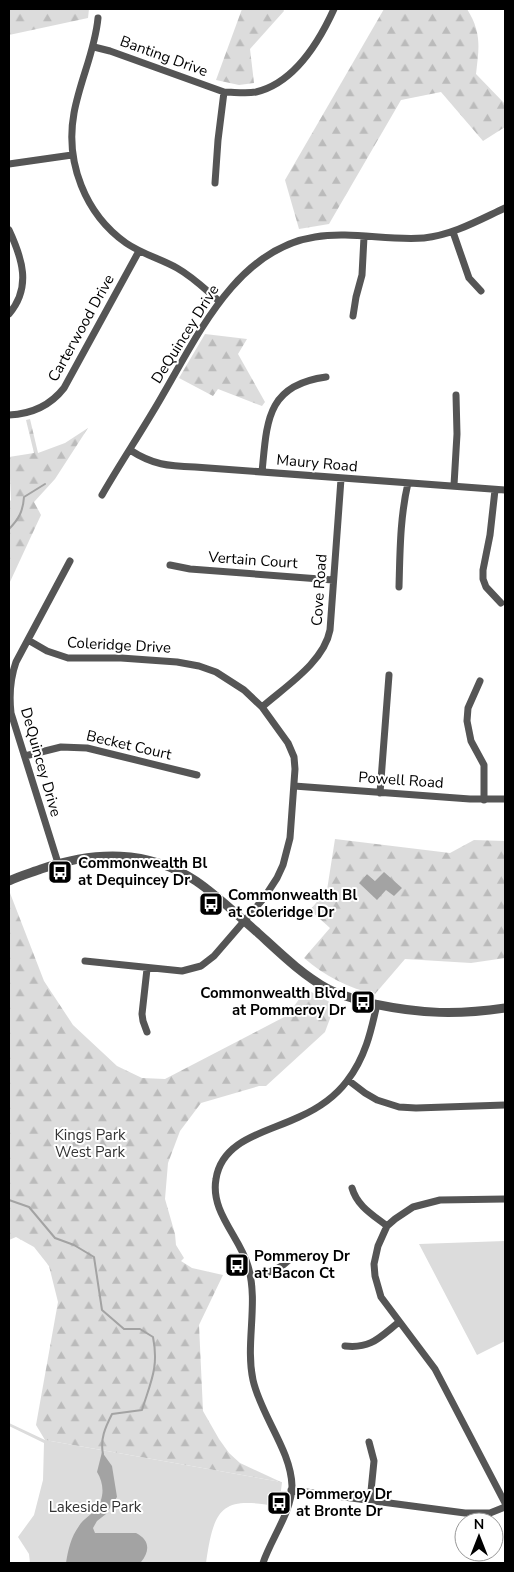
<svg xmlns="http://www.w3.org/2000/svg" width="514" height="1572" font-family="'Nunito Sans',sans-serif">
<defs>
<pattern id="forest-firs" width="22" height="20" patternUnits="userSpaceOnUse" patternTransform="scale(1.25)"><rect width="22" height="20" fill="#dcdcdc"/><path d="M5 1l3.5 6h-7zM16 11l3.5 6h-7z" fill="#bbb"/></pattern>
</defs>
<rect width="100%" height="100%" fill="#fff"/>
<!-- green -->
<path fill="#dcdcdc" d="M505,1241V1341L477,1355L419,1244Z
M9,1423L45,1440L281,1482H282L279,1507C221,1495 214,1508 206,1563H30L29,1554L18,1537L34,1515L43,1480L44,1443L9,1426Z"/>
<!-- forest -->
<path fill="url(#forest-firs)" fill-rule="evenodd" d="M9,9H89L88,18L9,35Z
M242,9H283L284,11L250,49L254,83L239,85L216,80Z
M384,9H467C482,33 479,48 476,74L505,104V127L483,141L441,92L401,100L329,224L299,229L285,180Z
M205,334L247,339L238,354L265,402L262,406L218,389L213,396L179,378Z
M30,419L38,453L65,443L88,428L55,479L34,502L41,515L9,584V502L11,500L9,457L34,453L26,420Z
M335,839L450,853L474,840L505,841V958L471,963L405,959L375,994C348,988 325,976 304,958L330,928L310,910L327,890ZM367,874L375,881L402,888L386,890L359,883Z
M10,893L44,981L73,1025L117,1066L142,1078L165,1079L288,1015L306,989L335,1005L325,1032L266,1086H259L201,1103L180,1131L168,1163L165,1199L175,1234L176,1245L184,1258L181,1261L192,1268L223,1275L199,1325L203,1411L219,1439L229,1453L240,1463L281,1482L45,1440L36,1425L58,1302L49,1266L34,1247L16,1237L9,1240Z"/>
<!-- water -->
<path fill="#a3a3a3" d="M384,872L402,888L394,896L386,890L377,900L359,883L367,874L375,881Z
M102,1452L112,1466L117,1497L106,1514L97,1521L93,1528L95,1533H136C150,1540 150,1551 141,1562L142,1563H66C68,1550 71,1537 79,1526C83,1519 91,1515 96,1509C105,1498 104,1483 97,1472Z"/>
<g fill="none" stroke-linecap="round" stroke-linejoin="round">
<!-- stream -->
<path stroke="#a3a3a3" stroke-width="2" d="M9,529C19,519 23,511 24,497L45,484
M9,1200L29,1207L55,1238L74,1245L94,1257L102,1310L124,1329H140L153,1337C159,1367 151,1381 142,1410L112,1414C105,1428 100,1439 103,1454"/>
<!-- minor -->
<path stroke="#555" stroke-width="7" d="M98,18C95,51 80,80 74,113C65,162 85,214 126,243C142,254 161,259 177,268C193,277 206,290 219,301
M94,47L110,51L224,92L218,140L215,183
M224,92C234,92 246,94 256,92C294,83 319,42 334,9
M9,164L72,155
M9,230C22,258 32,287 9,314
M453,232L469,278L481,291
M353,316L356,297L362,275L364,237
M9,415C31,414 50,406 64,388L139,251
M130,450C153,465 168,466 195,467L505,490
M262,472C267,422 266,385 326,377
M454,485L457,434L456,395
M495,490L490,535L483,570V579L486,587L501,603
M102,495C121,462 142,431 161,398C197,337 236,249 315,237C351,231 388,241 424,238C453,235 479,220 505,208
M170,565L190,569L333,580
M399,587C400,552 400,517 408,483
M28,640L47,651L68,658H121L177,662L199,666L216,672L244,690L262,707L288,743L294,757L295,769L290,838L283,865L277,878L264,898L214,956L201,966L182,971L85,961
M480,681L468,708L467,721L471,741L484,765V800
M262,707C286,686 324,662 330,630L341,479
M25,756L61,747L87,748L197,775
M294,786L470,799H505
M380,793L389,675
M58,863L11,713C9,695 10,679 16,662L70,561
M147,969L142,1014L143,1021L147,1032
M348,1080L365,1093L377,1100L399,1107L416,1108L505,1105
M352,1188C357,1206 373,1215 387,1226
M505,1199L440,1200L413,1207L395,1219L387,1226L378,1246L374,1264L375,1276L381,1297L435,1369L505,1503
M251,1276C266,1273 278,1271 289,1260
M345,1346C371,1349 380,1337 399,1322
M369,1442L374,1461L370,1501
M291,1490L465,1513H490L505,1507
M263,1563C271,1539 292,1511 292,1486C291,1450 261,1416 253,1380C245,1343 259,1303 248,1266C240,1237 210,1212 216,1179C222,1139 268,1132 299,1117C317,1109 335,1097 347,1081C365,1058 371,1032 377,1004"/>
<!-- tertiary -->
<path stroke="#555" stroke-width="9" d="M9,881C19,876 30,873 41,869C95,851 147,849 196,881C218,896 237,915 257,932C279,952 301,974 328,989C342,996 358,1000 374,1004C422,1014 457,1015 505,1008"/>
</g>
<!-- icons -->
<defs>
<g id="bus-square" transform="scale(1.25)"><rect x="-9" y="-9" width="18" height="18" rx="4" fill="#000" stroke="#fff"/><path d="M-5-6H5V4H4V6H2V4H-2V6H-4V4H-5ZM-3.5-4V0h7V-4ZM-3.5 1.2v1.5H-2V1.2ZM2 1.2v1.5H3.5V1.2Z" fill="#fff"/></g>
</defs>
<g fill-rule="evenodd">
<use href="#bus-square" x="60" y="872"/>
<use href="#bus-square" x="211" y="904"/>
<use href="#bus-square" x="363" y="1002"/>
<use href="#bus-square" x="237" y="1265"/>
<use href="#bus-square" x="279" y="1503"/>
</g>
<g text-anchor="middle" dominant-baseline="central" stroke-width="4" stroke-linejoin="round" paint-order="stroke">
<!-- street labels -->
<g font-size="15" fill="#000" stroke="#fff">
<text transform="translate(164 56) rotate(20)">Banting Drive</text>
<text transform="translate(81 328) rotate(-61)">Carterwood Drive</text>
<text transform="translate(185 334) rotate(-58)">DeQuincey Drive</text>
<text transform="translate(317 463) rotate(5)">Maury Road</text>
<text transform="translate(253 560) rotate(4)">Vertain Court</text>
<text transform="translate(319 590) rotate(-86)">Cove Road</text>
<text transform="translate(119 645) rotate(3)">Coleridge Drive</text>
<text transform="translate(129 745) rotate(13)">Becket Court</text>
<text transform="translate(41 762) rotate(74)">DeQuincey Drive</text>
<text transform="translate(401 780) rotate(4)">Powell Road</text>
</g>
<!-- poi labels -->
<g font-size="15" font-weight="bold" fill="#000" stroke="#fff" text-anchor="start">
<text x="78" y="863">Commonwealth Bl<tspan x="78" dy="17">at Dequincey Dr</tspan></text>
<text x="228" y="895">Commonwealth Bl<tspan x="228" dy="17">at Coleridge Dr</tspan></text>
<text x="346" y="993" text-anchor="end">Commonwealth Blvd<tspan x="346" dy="17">at Pommeroy Dr</tspan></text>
<text x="254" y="1256">Pommeroy Dr<tspan x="254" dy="17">at Bacon Ct</tspan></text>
<text x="296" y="1494">Pommeroy Dr<tspan x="296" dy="17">at Bronte Dr</tspan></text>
</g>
<!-- park labels -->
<g font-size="15" fill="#333" stroke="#fff">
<text x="90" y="1135">Kings Park<tspan x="90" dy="17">West Park</tspan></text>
<text x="95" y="1507">Lakeside Park</text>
</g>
</g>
<!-- border -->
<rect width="514" height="1572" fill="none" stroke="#000000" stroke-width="20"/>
<!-- north arrow -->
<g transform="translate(479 1537)"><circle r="24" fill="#ffffff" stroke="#999999"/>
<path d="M0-4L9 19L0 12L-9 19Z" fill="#000000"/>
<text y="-8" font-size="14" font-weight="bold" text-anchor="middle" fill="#000000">N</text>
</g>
</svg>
